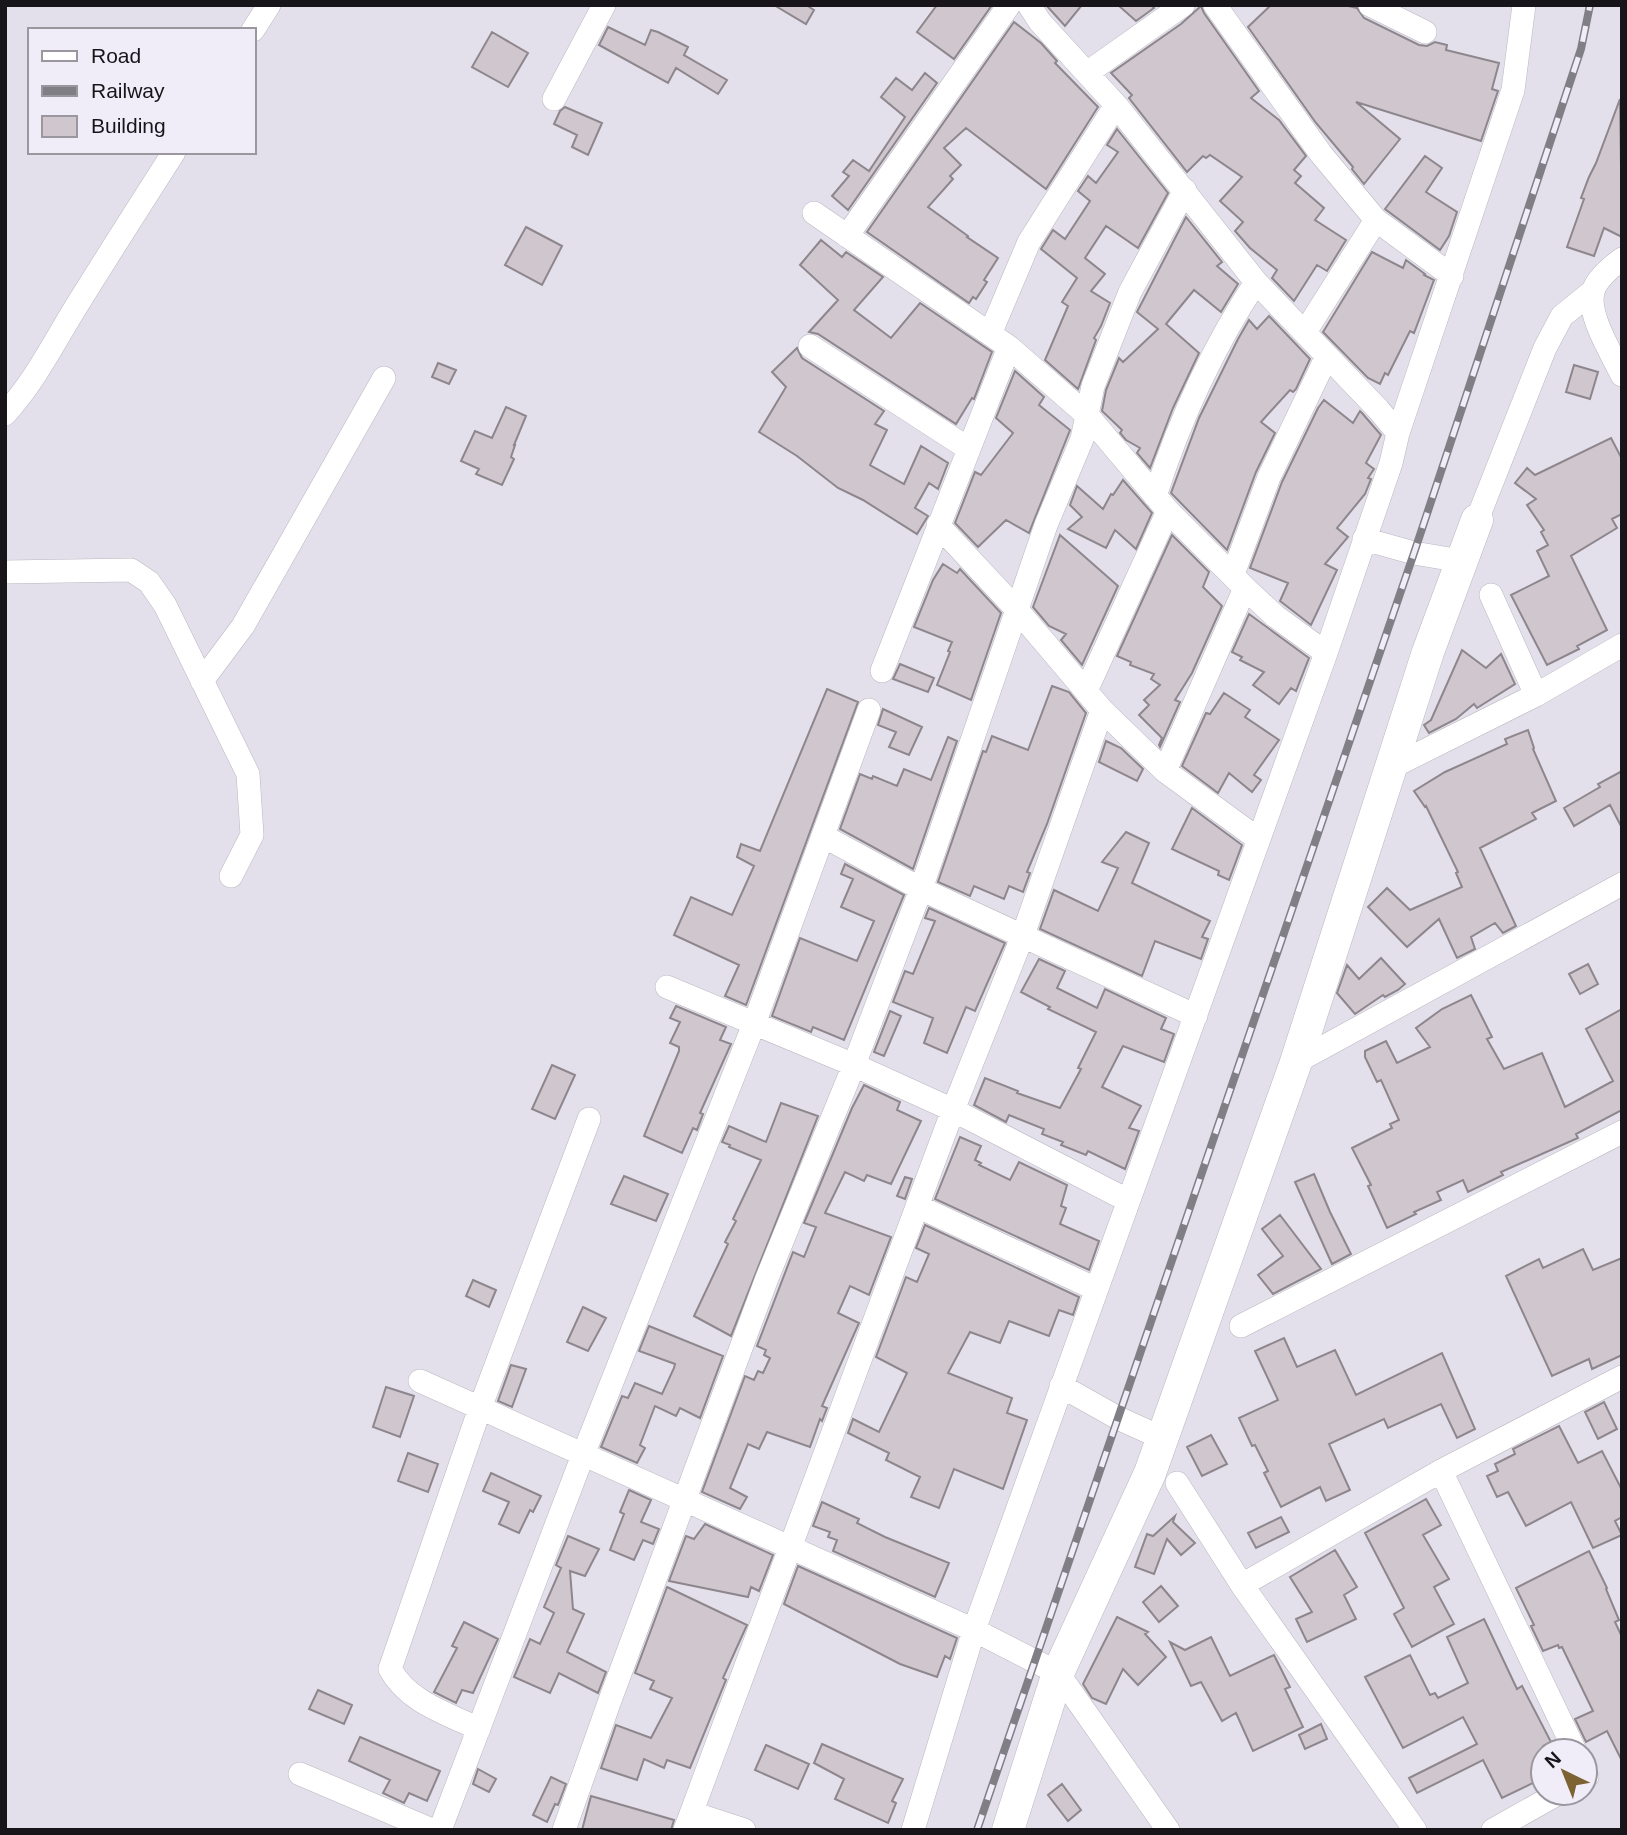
<svg xmlns="http://www.w3.org/2000/svg" width="1627" height="1835" font-family="Helvetica,sans-serif">
<rect width="100%" height="100%" fill="#e3e0eb"/>
<!-- building -->
<path fill="#cfc6ce" stroke="#8e868d" stroke-width="2" d="M774,5H806L814,10L806,24Z
M937,5H992L954,59L917,32Z
M1046,5H1082L1065,26Z
M1118,5H1151L1154,8L1136,21Z
M1271,5H1344L1357,8L1364,18L1419,45L1427,46L1435,42L1447,45L1446,50L1499,63L1492,89L1498,91L1481,141L1356,102L1400,139L1364,184L1352,169L1353,167L1316,123L1248,27Z
M1201,6L1204,13L1259,91L1251,98L1279,120L1306,156L1294,170L1301,176L1295,183L1324,208L1315,220L1346,240L1327,271L1317,265L1294,301L1272,278L1277,270L1250,248L1235,231L1243,222L1220,201L1242,177L1210,155L1206,158L1203,156L1187,172L1129,98L1132,95L1111,73L1181,24Z
M1014,22L1041,43L1057,61L1055,63L1098,107L1046,189L966,128L944,148L961,165L950,176L953,179L928,207L968,236L967,237L998,258L984,280L987,282L976,299L973,297L969,303L867,232Z
M608,27L645,45L651,30L658,32L688,47L684,55L727,80L718,94L676,68L668,83L599,45Z
M492,32L528,53L508,87L472,67Z
M925,73L937,83L848,210L832,196L849,176L843,172L853,160L869,171L905,117L881,97L896,78L912,90Z
M1620,99L1622,237L1604,228L1594,256L1567,247L1584,199L1581,198L1589,177L1596,163Z
M565,107L602,123L588,155L572,147L577,135L554,124L560,111Z
M1117,129L1168,193L1138,248L1106,226L1085,258L1105,274L1091,291L1110,303L1101,326L1094,338L1096,340L1078,389L1045,360L1068,306L1062,302L1077,278L1041,249L1053,230L1065,239L1090,201L1078,191L1088,176L1096,183L1118,152L1107,145Z
M1425,156L1442,168L1426,192L1457,212L1449,236L1440,250L1385,209Z
M1186,217L1222,262L1217,266L1238,284L1221,312L1194,290L1166,324L1199,353L1173,408L1150,468L1137,453L1140,448L1126,440L1120,433L1122,430L1102,411L1106,390L1119,358L1123,362L1158,329L1137,312Z
M526,227L562,246L542,285L505,265Z
M821,240L842,257L846,252L883,277L854,310L891,338L920,303L992,352L974,399L972,398L956,424L818,334L809,332L838,300L800,265Z
M1372,252L1403,268L1406,260L1425,274L1424,275L1434,280L1414,333L1410,331L1388,375L1385,373L1380,384L1368,378L1323,332Z
M1269,316L1310,359L1296,389L1293,392L1290,390L1261,422L1275,433L1256,472L1227,550L1171,493L1199,418L1238,339L1249,320L1257,329Z
M797,348L802,358L884,411L875,424L887,430L870,465L904,484L921,446L948,463L938,489L929,483L915,508L928,516L917,534L863,500L838,488L797,456L759,432L786,387L772,372Z
M438,363L456,370L449,384L432,377Z
M1574,365L1598,372L1590,399L1566,392Z
M1015,371L1044,397L1039,405L1070,430L1029,533L1006,520L978,547L955,523L975,472L981,475L1013,433L996,418Z
M1324,400L1353,423L1360,411L1362,413L1381,435L1366,463L1374,469L1368,478L1371,479L1365,494L1337,528L1348,537L1325,564L1337,570L1311,625L1280,601L1288,583L1250,568L1282,482L1318,408Z
M506,407L526,416L514,445H515L511,457L514,459L502,485L476,474L479,469L461,461L475,431L492,438Z
M1611,438L1622,459V514L1612,519L1617,528L1571,556L1607,630L1577,646L1579,649L1547,665L1511,595L1549,576L1537,551L1548,545L1541,532L1544,530L1527,505L1536,499L1515,483L1527,468L1535,475Z
M1123,480L1152,513L1136,549L1115,530L1106,548L1068,529L1082,517L1070,505L1077,486L1103,509L1111,494L1113,495Z
M1060,535L1118,586L1082,665L1061,640L1066,634L1049,626L1033,607Z
M1172,535L1209,572L1203,587L1222,606L1192,673L1175,700L1180,702L1160,747L1159,745L1162,738L1139,715L1149,705L1144,700L1160,685L1151,679L1154,674L1130,665L1131,662L1117,656Z
M943,564L957,573L960,569L1001,613L971,700L937,685L950,652L948,651L952,642L914,627L933,580Z
M1249,614L1309,658L1296,691L1291,688L1279,704L1253,685L1264,672L1240,660L1242,657L1232,652Z
M1462,650L1486,668L1501,654L1515,684L1477,708L1474,704L1456,719L1429,733L1424,725L1431,720Z
M900,664L934,678L928,692L893,679Z
M1052,686L1069,692L1086,713L1047,824L1027,872L1030,873L1023,892L1009,886L1004,899L974,886L970,896L938,882L983,751L986,752L992,736L1028,750Z
M827,689L858,702L746,1005L725,996L739,965L674,935L691,897L732,915L754,866L737,857L741,844L760,851Z
M1224,693L1250,710L1245,717L1279,740L1254,775L1261,780L1252,792L1229,773L1218,793L1182,766L1206,713L1210,714Z
M883,709L922,727L909,755L889,747L896,732L878,725Z
M1528,730L1534,748L1533,749L1556,801L1532,813L1536,819L1480,848L1516,926L1503,933L1495,923L1471,937L1475,949L1457,958L1439,919L1407,947L1368,907L1387,888L1410,910L1462,887L1456,873L1458,872L1426,806L1425,807L1414,791L1445,772L1507,744L1505,739Z
M948,737L957,741L913,869L840,829L860,774L872,779L873,776L897,786L904,769L931,780Z
M1106,741L1121,748L1143,769L1137,781L1099,762Z
M1622,771V828L1610,805L1574,826L1564,808L1600,787L1598,784Z
M1192,808L1242,845L1229,880L1218,875L1219,871L1172,849Z
M1126,832L1149,843L1132,883L1210,921L1202,937L1208,939L1201,959L1155,941L1142,976L1040,929L1054,890L1098,911L1118,868L1102,862Z
M845,864L904,895L844,1040L813,1027L811,1032L772,1016L800,938L857,961L874,921L841,907L853,879L841,874Z
M929,908L1005,943L975,1011L966,1007L947,1053L924,1043L933,1018L893,1002L905,971L913,974L935,921L925,918Z
M1381,958L1405,984L1398,990L1385,997L1383,995L1355,1014L1337,993L1347,965L1359,979Z
M1039,959L1065,971L1057,988L1097,1008L1105,989L1166,1018L1161,1029L1174,1034L1164,1062L1123,1046L1102,1087L1141,1106L1129,1128L1139,1131L1125,1169L1088,1151L1086,1155L1061,1145L1063,1142L1042,1134L1044,1129L1009,1115L1006,1122L974,1105L985,1078L1018,1091L1017,1093L1060,1108L1081,1069L1078,1068L1096,1032L1048,1009L1050,1007L1021,992Z
M1588,964L1598,984L1580,994L1569,974Z
M1471,995L1492,1037L1487,1039L1504,1069L1542,1053L1565,1107L1613,1081L1586,1029L1622,1009V1110L1576,1134L1578,1138L1501,1172L1503,1175L1468,1192L1463,1180L1437,1192L1441,1200L1414,1212L1416,1214L1387,1228L1368,1186L1371,1185L1352,1148L1392,1128L1390,1124L1399,1120L1381,1080L1377,1082L1365,1057V1051L1386,1041L1397,1063L1430,1047L1416,1028L1442,1009Z
M676,1006L726,1027L720,1040L731,1044L700,1113L703,1114L697,1130L693,1128L682,1153L644,1136L679,1051V1047L670,1043L680,1022L670,1018Z
M890,1011L901,1016L884,1056L874,1052Z
M552,1065L575,1075L555,1119L532,1109Z
M864,1085L900,1102L897,1110L921,1121L891,1184L867,1175L864,1181L845,1172L825,1213L891,1237L869,1295L850,1286L838,1313L859,1323L822,1406L827,1408L822,1421L820,1419L810,1447L767,1432L759,1449L748,1444L730,1488L747,1497L740,1509L702,1492L745,1376L754,1380L758,1371L763,1373L770,1358L764,1355L766,1350L757,1346L793,1252L804,1257L816,1227L804,1223L852,1108Z
M781,1103L818,1116L731,1336L694,1316L728,1244L725,1242L736,1221L733,1219L761,1160L729,1147L730,1145L722,1142L729,1126L766,1142Z
M960,1137L981,1146L975,1160L981,1163L979,1165L1010,1180L1019,1162L1067,1185L1061,1206L1066,1208L1060,1224L1099,1241L1089,1270L935,1199Z
M1314,1174L1330,1212L1351,1254L1332,1264L1295,1182Z
M624,1176L668,1194L656,1221L611,1204Z
M905,1177L912,1179L905,1199L897,1196Z
M1280,1215L1321,1269L1273,1294L1258,1275L1283,1256L1262,1229Z
M925,1225L1079,1297L1073,1315L1059,1310L1049,1336L1009,1321L1000,1343L970,1332L948,1373L1012,1398L1007,1413L1027,1420L1003,1489L954,1469L939,1508L911,1497L920,1477L886,1460L889,1453L848,1433L853,1419L879,1432L907,1373L876,1357L906,1277L917,1282L929,1254L916,1248Z
M1583,1249L1593,1270L1622,1258V1355L1592,1369L1589,1359L1552,1376L1506,1276L1539,1259L1543,1268Z
M473,1280L496,1290L489,1307L466,1296Z
M583,1307L606,1318L588,1351L567,1342Z
M649,1326L723,1356L700,1418L680,1408L676,1416L655,1406L640,1445L645,1448L637,1463L601,1447L622,1396L628,1398L635,1383L662,1394L674,1368L675,1364L639,1351Z
M1284,1338L1297,1367L1335,1350L1356,1395L1442,1353L1475,1429L1457,1438L1441,1404L1388,1428L1384,1419L1329,1444L1350,1490L1326,1501L1320,1487L1281,1507L1264,1473L1268,1471L1255,1445L1252,1446L1239,1418L1278,1400L1255,1351Z
M511,1365L526,1369L512,1407L498,1401Z
M386,1387L414,1396L400,1437L373,1427Z
M1604,1402L1617,1429L1598,1439L1585,1412Z
M1559,1426L1578,1463L1602,1451L1622,1490V1517L1615,1521L1622,1535L1593,1548L1571,1502L1526,1526L1508,1492L1497,1497L1487,1476L1498,1471L1495,1464L1515,1454L1513,1449Z
M1211,1435L1227,1464L1202,1476L1187,1447Z
M408,1453L438,1464L428,1492L398,1481Z
M491,1473L541,1496L533,1512L530,1510L519,1533L499,1524L509,1502L483,1491Z
M629,1490L651,1500L641,1522L659,1529L653,1544L643,1540L634,1560L610,1550L624,1514L620,1512Z
M1426,1499L1441,1525L1423,1535L1449,1579L1434,1587L1454,1624L1412,1647L1394,1614L1404,1608L1365,1533Z
M822,1502L859,1519L857,1523L885,1537L949,1563L935,1597L833,1551L837,1540L828,1537L830,1532L813,1526Z
M1175,1516L1173,1522L1195,1543L1181,1555L1167,1539L1154,1574L1135,1567L1147,1534L1153,1536Z
M1281,1517L1289,1532L1256,1548L1248,1533Z
M705,1524L773,1555L759,1591L751,1587L748,1597L669,1581L686,1536L694,1539Z
M568,1536L599,1549L585,1576L570,1571L573,1609L584,1614L567,1652L606,1672L598,1693L559,1673L550,1693L514,1677L530,1639L540,1644L554,1613L544,1607L561,1568L556,1565Z
M1335,1550L1357,1587L1344,1595L1356,1619L1307,1642L1296,1619L1312,1612L1290,1577Z
M1589,1551L1607,1588L1606,1589L1619,1620L1615,1622L1622,1637V1761L1607,1731L1586,1742L1575,1719L1593,1711L1562,1647L1559,1648L1558,1645L1543,1651L1531,1626L1534,1625L1516,1588Z
M798,1566L957,1638L950,1659L945,1656L937,1677L900,1664L784,1604Z
M1161,1586L1178,1606L1159,1622L1143,1602Z
M667,1587L747,1625L723,1678L726,1680L690,1768L667,1760L664,1768L644,1759L637,1780L601,1768L616,1725L651,1738L672,1698L650,1689L654,1681L635,1673Z
M1117,1617L1148,1632L1145,1634L1166,1657L1138,1685L1123,1669L1106,1704L1092,1698L1083,1684Z
M1484,1619L1517,1689L1522,1686L1551,1742L1543,1746V1778L1502,1798L1483,1760L1417,1793L1409,1778L1477,1744L1463,1717L1403,1748L1365,1677L1410,1655L1430,1695L1435,1693L1438,1698L1468,1683L1447,1637Z
M464,1622L498,1639L473,1693L462,1690L456,1703L434,1692L457,1648L452,1646Z
M1211,1637L1230,1676L1274,1655L1290,1687L1285,1689L1303,1727L1253,1751L1236,1713L1222,1721L1201,1682L1191,1686L1170,1642L1185,1650Z
M318,1690L352,1705L344,1724L309,1709Z
M1321,1724L1327,1739L1305,1749L1299,1735Z
M360,1737L440,1771L427,1801L409,1793L404,1803L383,1793L390,1780L349,1761Z
M822,1744L903,1779L892,1801L896,1803L888,1823L835,1799L844,1779L814,1763Z
M766,1745L809,1764L798,1789L755,1770Z
M478,1769L496,1779L489,1792L473,1784Z
M551,1777L566,1784L558,1805L555,1804L547,1822L533,1815Z
M1062,1784L1081,1810L1068,1821L1048,1795Z
M591,1796L674,1820L671,1830H582Z"/>
<g fill="none" stroke-linecap="round" stroke-linejoin="round">
<!-- street casing -->
<g stroke="#bab7c1" stroke-width="24">
<path id="street" d="M1215,5L1321,154L1376,220L1452,276
M1370,5L1425,32
M253,30L269,5
M1087,73L1183,5
M554,99L604,5
M814,213L1009,347L1088,416L1168,511L1245,588L1275,616L1326,653
M847,236L1009,5
M1622,259C1611,267 1596,279 1593,292C1587,315 1612,354 1622,375
M1305,332L1376,220
M990,334L1029,242L1116,105
M810,346L969,449
M5,414C36,380 55,340 79,302C110,252 142,202 174,152
M1398,433L1513,90L1524,5
M1155,496C1179,422 1213,347 1256,282
M1477,520L1545,348L1562,316L1593,291
M938,525L1018,611L1102,710L1165,771L1258,839
M1364,539L1414,553L1461,561
M5,572L131,570L149,582L165,605L248,774L252,835L231,876
M1233,574L1269,477L1327,356
M882,671L1009,347
M202,681L243,626L384,378
M1086,691L1168,511
M1536,695L1622,645
M1390,768L1536,695L1491,595
M1165,771L1245,588
M823,836L921,889L1196,1016
M667,987L854,1065L953,1110L1127,1200
M1296,1062L1622,884
M917,1206L1096,1289
M1241,1326L1622,1132
M420,1381L974,1630L1058,1673L1168,1830
M1061,1386L1118,1418L1162,1438
M1441,1471L1575,1751
M1177,1483L1242,1585L1441,1471L1622,1377
M1242,1585L1415,1830
M479,1729C446,1713 408,1702 390,1669L480,1408L589,1119
M1585,1772L1587,1777L1585,1778
M300,1774L432,1830
M692,1813L744,1830
M440,1830L583,1455L754,1024L869,710
M564,1830L609,1703L767,1278L854,1065L921,889L1046,525L1082,439L1093,386L1130,292L1185,190
M685,1830L953,1110L1023,935L1102,710
M913,1830L974,1630L1326,653L1391,463L1398,433L1378,409L1256,282L1116,105L1040,22L1029,5
M1493,1830L1559,1793"/>
</g>
<!-- secondary casing -->
<g stroke="#bab7c1" stroke-width="33">
<path id="secondary" d="M1008,1830L1058,1673L1150,1473L1296,1062L1428,652L1477,520"/>
</g>
<!-- street -->
<use href="#street" stroke="#fff" stroke-width="23"/>
<!-- secondary -->
<use href="#secondary" stroke="#fff" stroke-width="32"/>
<!-- rail casing -->
<g stroke="#817f86" stroke-width="8">
<path id="rail" d="M977,1830L1414,553L1581,49L1590,5"/>
</g>
<!-- rail -->
<use href="#rail" stroke="#f1edf8" stroke-width="5" stroke-dasharray="16" stroke-linecap="butt"/>
</g>
<!-- border -->
<rect width="1627" height="1835" fill="none" stroke="#171519" stroke-width="14"/>
<!-- legend -->
<rect x="28" y="28" width="228" height="126" fill="#f1edf8" stroke="#9a979f" stroke-width="2"/>
<rect x="42" y="51" width="35" height="10" fill="#ffffff" stroke="#9a979f" stroke-width="2"/>
<text x="91" y="63" font-size="21" fill="#171519">Road</text>
<rect x="42" y="86" width="35" height="10" fill="#817f86" stroke="#9a979f" stroke-width="2"/>
<text x="91" y="98" font-size="21" fill="#171519">Railway</text>
<rect x="42" y="116" width="35" height="21" fill="#cfc6ce" stroke="#9a979f" stroke-width="2"/>
<text x="91" y="133" font-size="21" fill="#171519">Building</text>
<!-- north arrow -->
<g transform="translate(1564 1772) rotate(317)"><circle r="33" fill="#f1edf8" stroke="#9a979f" stroke-width="2"/>
<path d="M0-5L12 26L0 18L-12 26Z" fill="#7d6234"/>
<text y="-10" font-size="19" font-weight="bold" text-anchor="middle" fill="#171519">N</text>
</g>
</svg>
